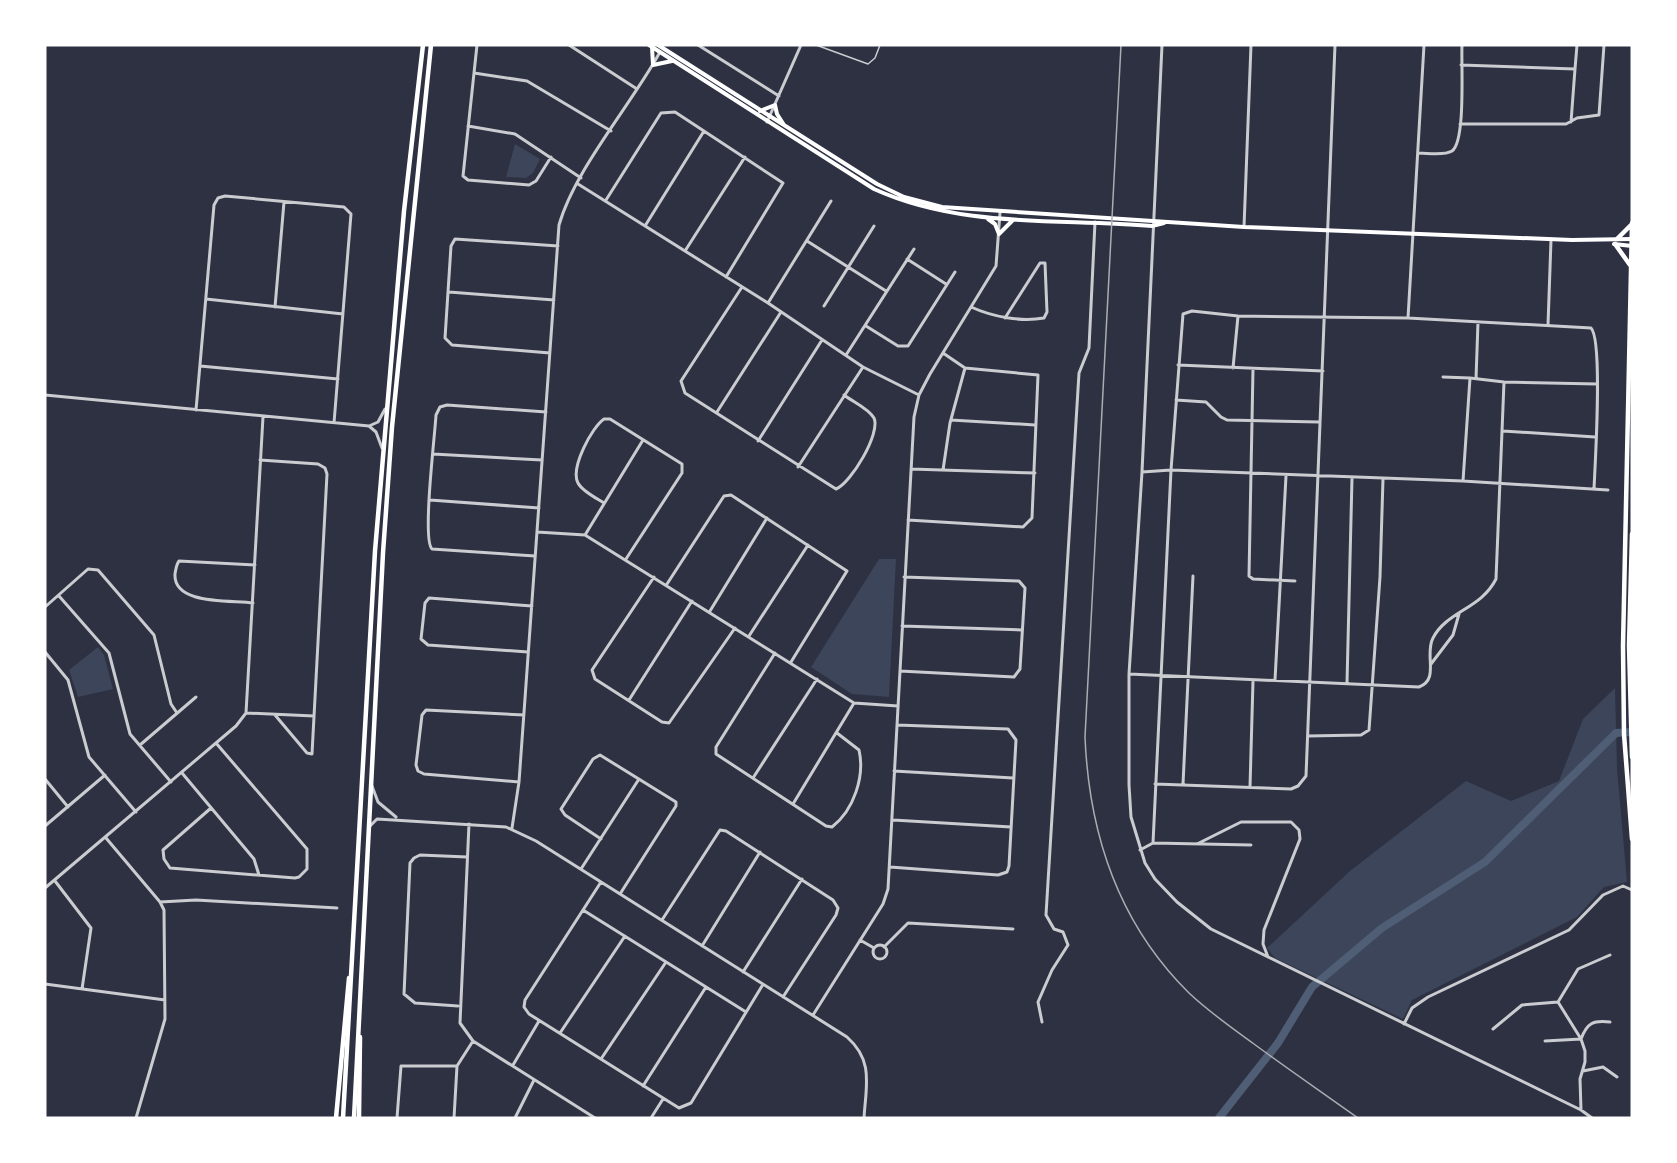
<svg xmlns="http://www.w3.org/2000/svg" width="1677" height="1163" font-family="Quicksand,sans-serif">
<rect width="100%" height="100%" fill="#2d3142"/>
<!-- green -->
<path fill="#3c4559" d="M515,144L540,159L533,173L526,178L506,177Z
M879,559H896L889,697L852,694L811,667Z
M98,647L104,655L113,689L78,697L69,670Z
M1615,688L1617,768L1627,882L1604,887L1577,917L1412,1000L1403,1019L1275,958L1267,948L1350,871L1466,781L1511,801L1559,781L1583,719Z"/>
<g fill="none" stroke-linecap="round" stroke-linejoin="round">
<!-- river -->
<path stroke="#4f5d75" stroke-width="8" d="M1219,1118L1278,1043L1312,987L1382,928L1485,862L1616,733L1632,732"/>
<!-- service -->
<path stroke="#caccd0" stroke-width="1.5" d="M816,45L868,64L875,58L880,45"/>
<!-- minor -->
<path stroke="#caccd0" stroke-width="3" d="M477,45L463,176L468,180L529,185L536,181L551,157
M569,45L637,89
M698,45L779,96
M1162,45L1142,472L1129,674V785L1131,817L1145,863L1155,879L1177,902L1211,929L1581,1110L1592,1118
M1461,65L1575,69L1571,122
M1575,69L1577,45
M474,73L527,81L611,131
M767,122L801,45
M1460,124H1566L1577,118L1599,115L1604,45
M468,126L515,134L581,178
M1419,153C1428,153 1444,156 1452,151C1466,141 1461,64 1462,45
M578,184L768,303L863,367L919,395
M606,200L661,113L675,112L783,183L726,277
M645,226L704,131
M1244,227L1251,45
M807,241L886,291
M685,251L745,157
M907,259L946,284
M742,287L681,381L685,393L836,489C851,483 881,433 874,418C868,408 853,402 844,395
M449,292L554,300
M206,299L343,314
M768,303L831,201
M824,306L874,226
M275,307L284,202
M971,307C993,317 1021,322 1044,318L1047,312L1045,263H1040L1005,318
M1408,318L1424,45
M1548,325L1551,240
M866,326L898,346H908L955,272
M550,353L452,345L445,338L451,246L455,239L558,246
M846,355L914,249
M1178,365L1323,371
M200,366L338,379
M1233,368L1238,316
M1253,369L1249,576L1253,579L1295,581
M1443,377L1470,378
M1476,379L1478,322
M45,395L369,426L376,432L382,448
M1176,400L1206,402L1221,417L1227,420L1319,422
M196,410L214,205L218,198L225,196L344,207L351,214L334,423
M717,412L781,312
M951,420L1035,425
M369,426L378,422L385,409
M1503,431L1595,437
M758,441L822,340
M433,454L542,460
M260,460L318,464L325,468L327,474L312,754L307,753L275,715
M798,467L863,367
M911,469L1035,473
M943,470L950,423L965,368
M1142,472L1171,470L1463,481L1608,490
M1463,481L1470,378L1504,382L1597,384
M430,500L539,508
M604,503C596,498 582,491 578,483C570,468 592,427 604,419H610L682,464V473L626,559
M908,520L1023,527L1032,518L1038,375L965,368L943,353
M537,532L585,535L854,703L898,706
M585,535L643,440
M535,556L432,549C422,540 435,435 436,415L440,407L447,405L546,412
M654,577L592,670L595,679L662,722L669,723L735,628
M667,584L724,496L731,495L847,571L791,662
M59,596L109,653L130,734L171,782
M253,603C230,600 173,605 175,574C176,569 176,565 179,561L255,565
M45,607L88,569L98,570L154,635L171,704L177,713
M710,611L767,518
M902,626L1022,630
M749,636L808,545
M45,652L68,680L89,757L136,812
M528,652L428,645L421,639L425,603L429,598L532,606
M775,653L716,747V754L826,826L832,827C854,810 865,776 859,750L837,733
M1431,664L1453,635L1459,614
M900,671L1014,677L1020,669L1025,588L1019,581L904,577
M1129,674L1419,687C1440,679 1424,655 1433,638C1447,611 1481,609 1496,579L1504,382
M1275,680L1286,476
M1347,683L1352,478
M629,700L692,601
M246,713L314,716
M1308,736L1361,735L1369,730L1380,577L1383,479
M140,745L196,697
M894,771L1013,778
M182,773L254,859L259,875
M753,778L817,679
M45,779L68,807
M519,782L424,774L418,771L416,765L422,715L426,710L524,715
M1155,784L1291,789L1298,786L1306,776L1335,45
M1183,784L1193,576
M372,786L378,802L396,817
M1250,787L1253,681
M793,804L854,703
M211,808L163,850L164,859L170,868L295,878L299,877L307,869V849L216,743
M893,820L1011,827
M469,824L460,1023L473,1041L595,1118
M45,826L105,775
M370,826L377,819L506,827L536,841L847,1037C874,1061 866,1085 864,1118
M512,828L519,782L559,225C575,169 631,105 660,52
M106,838L160,902L164,910L165,1019L136,1118
M601,839L565,815L561,809L593,759L600,755L676,802V806L620,894
M1153,843L1171,470L1183,314L1192,311L1238,316L1408,318L1591,328C1603,340 1595,465 1594,489
M1197,844L1241,822H1291L1299,830L1300,839L1264,930L1263,944L1268,957
M1140,850L1153,843L1251,845
M890,867L998,875L1007,872L1009,866L1016,740L1008,729L897,725
M581,869L639,779
M55,881L91,928L82,989
M601,882L525,1000L524,1007L529,1014L679,1108L691,1103L762,986
M45,888L236,726L246,713L263,417
M160,902L196,900L337,908
M583,910L746,1012
M662,920L720,830L726,831L833,900L838,908L836,915L783,997
M860,940L874,948
M873 952a7 7 0 1 1 14 0a7 7 0 1 1-14 0Z
M702,946L760,852
M884,947L908,923L1013,929
M743,972L802,879
M45,984L165,1000
M1558,1002L1581,1039L1585,1051V1062L1580,1079L1581,1110
M1558,1002L1578,969L1610,955
M458,1006L415,1003L404,994L410,863L414,858L420,855L467,857
M813,1015L883,904L888,889L914,417L919,395L930,374L996,266L1000,213
M1042,1022L1038,1002L1052,970L1068,945L1063,932L1054,929L1046,915L1079,373L1089,348L1095,222
M1404,1024L1412,1008L1428,997L1569,930L1603,895L1623,886L1632,890
M1493,1029L1522,1005L1558,1002
M560,1033L625,936
M1545,1041L1581,1039C1587,1023 1593,1020 1610,1022
M601,1059L666,962
M513,1065L539,1021
M1583,1071L1603,1067L1617,1077
M643,1086L706,987
M397,1118L401,1066H457
M454,1118L457,1066L473,1041
M515,1118L534,1080
M651,1118L663,1099"/>
<!-- secondary -->
<path stroke="#fff" stroke-width="4" d="M649,45L874,189C962,229 1058,218 1152,226L1164,223
M658,45L877,184L904,197L942,207L1244,227L1572,240L1632,239
M652,47L653,65L672,61
M760,111L775,105L777,114L784,125
M988,219L995,224L999,234L1012,221
M1614,244L1632,246"/>
<!-- primary -->
<path stroke="#fff" stroke-width="4.5" d="M1632,223L1623,646L1624,734L1632,839
M1617,239L1632,224
M1615,244L1630,265
M1632,534L1629,645L1632,757
M336,1118L349,978
M359,1118L360,1037"/>
<!-- trunk -->
<path stroke="#fff" stroke-width="4.5" d="M343,1118L375,551L404,211L423,45
M354,1118L383,553L392,427L431,45"/>
<!-- rail -->
<path stroke="#abadb3" stroke-width="1.5" d="M1121,45L1085,737C1089,834 1119,924 1189,993C1209,1012 1232,1028 1254,1044C1288,1069 1323,1093 1358,1118"/>
</g>
<!-- border -->
<rect width="1677" height="1163" fill="none" stroke="#ffffff" stroke-width="93"/>
</svg>
